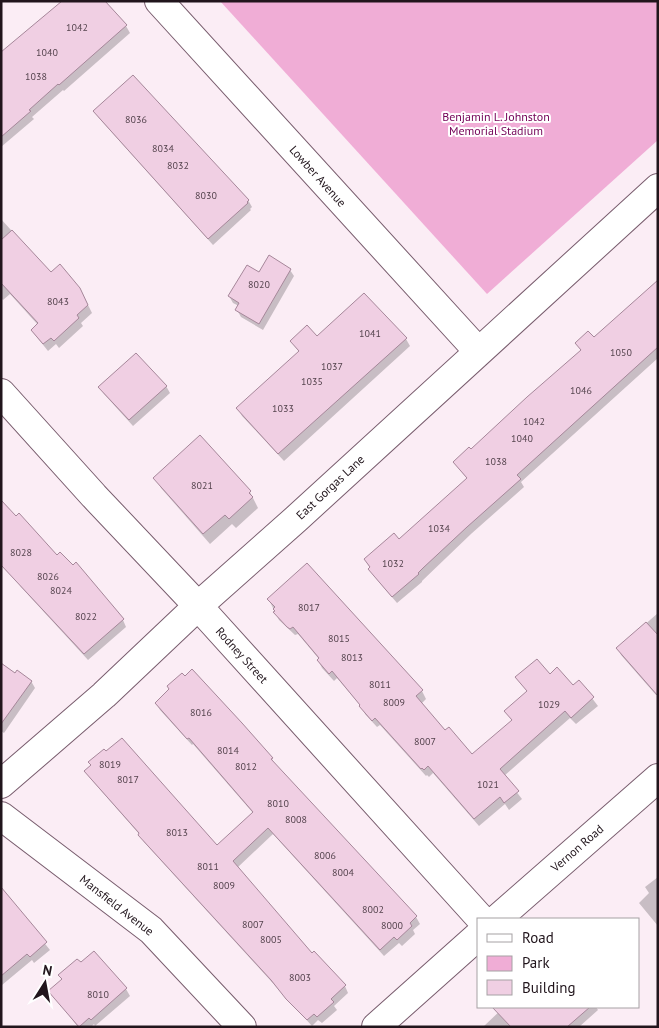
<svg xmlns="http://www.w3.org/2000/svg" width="659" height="1028" font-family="'PT Sans',sans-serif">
<rect width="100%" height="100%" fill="#fbedf5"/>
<!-- green -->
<path fill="#f0add6" d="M220,1H658V140L487,294Z"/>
<!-- shadow -->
<path fill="#0003" d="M126,26L130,33L64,91L63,90L32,117L34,119L1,147V54Z
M95,112L248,200L252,207L250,209L251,210L213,245L99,118Z
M1,219L51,274L84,297L92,313L81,323L83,326L59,348L56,344L48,351L32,331L38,325L10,294L3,300L1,298Z
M290,270L294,276L263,330L241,317L237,310L239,306L233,303L229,296L259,274Z
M658,281V358L521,482L524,487L471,534L422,581V582L397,603L374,576L365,559L399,541L468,480L454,462L471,451L582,352L577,343L594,338Z
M317,337L406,339L410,346L284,461L242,416L238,408L299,352L291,341Z
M166,386L170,393L133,426L104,394L100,388Z
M200,437L250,492L258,508L236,528L232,524L210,544L161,488L155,478Z
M307,565L422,691L426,699L421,704L445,732L472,756L513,722L506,711L528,692L517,677L550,676L573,687L579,681L598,706L576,724L570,718L504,776L522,799L509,810L505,804L479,826L433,773L429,777L427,775L426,776L380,725L377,727L365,714L361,706L337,678L334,681L322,668L318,660L319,659L298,634L295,635L279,620L269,600Z
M17,581L123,620L126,627L88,660L21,587Z
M658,613V693L656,695L621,655L618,648Z
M1,665L15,675L31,681L35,688L4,733L1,731Z
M156,703L241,724L272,759L276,766L416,917L420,924L413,930L415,934L402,946L399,943L384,956L273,834L237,868L312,954L345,986L348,993L334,1006L337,1010L322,1023L318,1020L312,1026L144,842L140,835L90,778L86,772L217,846L253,813L193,744L192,745L160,710Z
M658,877V926L639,903L649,893L645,887Z
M1,889L50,950L34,963L32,960L2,985Z
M59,975L126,989L130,996L95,1026L94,1024L91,1027H78L50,991L62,980Z
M504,1007L506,1010L509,1007H596L598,1010L579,1027H483Z"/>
<!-- building -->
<path fill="#f0cfe3" stroke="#a6879a" d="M62,1H105L127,25L59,85L58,84L29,110L31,111L1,137V52Z
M133,75L249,200L247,202L248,203L208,239L93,111Z
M12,230L51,272L60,264L80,288L88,305L77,315L79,318L54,341L51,338L43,344L31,330L38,323L1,283V240Z
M269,255L291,269L259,324L235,310L239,303L228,296L247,265L259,272Z
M658,280V347L517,475L521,479L467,527L423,568L418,573L419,574L392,597L368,569L370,567L364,559L394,533L399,539L467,478L453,462L469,447L471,449L527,397L581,350L575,343L588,331L594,337Z
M364,293L407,338L278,454L236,408L299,351L290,341L307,325L317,336Z
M136,353L167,386L129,420L98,387Z
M200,435L251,491L249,493L253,497L229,519L225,515L203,534L153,478Z
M1,500L16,516L19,513L57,555L60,552L73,565L76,562L124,619L84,654L1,565Z
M307,563L423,690L416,696L445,730L449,727L472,754L512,720L504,711L527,691L515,677L537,659L550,674L557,667L573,685L579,680L594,697L571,718L565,711L500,769L519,791L504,803L500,797L474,819L428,766L424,770L422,768L421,769L375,718L372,721L359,706L360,705L332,671L329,674L317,660L319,658L293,627L290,629L287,627L273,612L275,611L273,609L275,607L267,599Z
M646,622L658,635V696L616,648Z
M1,663L15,673L17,670L32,681L1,724Z
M192,669L242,723L273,758L271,759L417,916L410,923L412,926L397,940L394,937L380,950L268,828L233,861L312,953L314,951L346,985L331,999L334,1002L317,1017L314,1014L307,1020L286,999L271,980L138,835L139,833L84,771L91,765L88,762L104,749L106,751L122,738L217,845L253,812L189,738L187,739L155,703L169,689L167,686L182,673L185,676Z
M1,887L47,942L30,957L27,954L1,976Z
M94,951L127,988L91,1020L89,1018L79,1027L48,991L62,979L58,975L77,959L81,962Z
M492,1007H590L567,1027H511Z"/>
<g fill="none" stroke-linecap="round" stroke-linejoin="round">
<!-- street casing -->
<g stroke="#785c6d" stroke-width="30">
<path id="street" d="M159,1L478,351
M1,393L94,496L198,606L481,919
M1,784L104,695L198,606L296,519L658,188
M1,816L151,930L242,1027
M497,919L658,778
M376,1027L478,936"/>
</g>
<!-- street -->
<use href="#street" stroke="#fff" stroke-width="28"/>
</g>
<g text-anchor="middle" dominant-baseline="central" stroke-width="4" stroke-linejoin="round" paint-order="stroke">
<!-- number labels -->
<g font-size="10" fill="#55444e">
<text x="77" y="27">1042</text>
<text x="47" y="52">1040</text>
<text x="36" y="76">1038</text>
<text x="136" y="119">8036</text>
<text x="163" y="148">8034</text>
<text x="178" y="165">8032</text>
<text x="206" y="195">8030</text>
<text x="259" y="284">8020</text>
<text x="58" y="301">8043</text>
<text x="370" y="333">1041</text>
<text x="621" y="352">1050</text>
<text x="332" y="366">1037</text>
<text x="312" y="381">1035</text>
<text x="581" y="390">1046</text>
<text x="283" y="408">1033</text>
<text x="534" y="421">1042</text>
<text x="522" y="438">1040</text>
<text x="496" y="461">1038</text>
<text x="202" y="485">8021</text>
<text x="439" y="528">1034</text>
<text x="21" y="552">8028</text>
<text x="393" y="563">1032</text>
<text x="48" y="576">8026</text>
<text x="61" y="590">8024</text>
<text x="309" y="607">8017</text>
<text x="86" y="616">8022</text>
<text x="339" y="638">8015</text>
<text x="352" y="657">8013</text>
<text x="380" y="684">8011</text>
<text x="394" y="702">8009</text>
<text x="549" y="704">1029</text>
<text x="201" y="712">8016</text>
<text x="425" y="741">8007</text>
<text x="228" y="750">8014</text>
<text x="110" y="764">8019</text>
<text x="246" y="766">8012</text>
<text x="128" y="779">8017</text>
<text x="488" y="784">1021</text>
<text x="278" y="803">8010</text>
<text x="296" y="819">8008</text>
<text x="177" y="832">8013</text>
<text x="325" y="855">8006</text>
<text x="208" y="866">8011</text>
<text x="343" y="872">8004</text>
<text x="224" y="885">8009</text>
<text x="373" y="909">8002</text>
<text x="253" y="924">8007</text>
<text x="392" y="925">8000</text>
<text x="271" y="939">8005</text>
<text x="300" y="977">8003</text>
<text x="98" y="994">8010</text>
</g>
<!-- park labels -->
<g font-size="12" fill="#730257" stroke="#fff">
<text x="496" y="116">Benjamin L. Johnston<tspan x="496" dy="14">Memorial Stadium</tspan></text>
</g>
<!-- street labels -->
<g font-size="12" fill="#21151c" stroke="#fff">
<text transform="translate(318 176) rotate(48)">Lowber Avenue</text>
<text transform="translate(330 487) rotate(-43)">East Gorgas Lane</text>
<text transform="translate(242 655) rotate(48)">Rodney Street</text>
<text transform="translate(577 848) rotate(-41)">Vernon Road</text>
<text transform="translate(117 905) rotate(38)">Mansfield Avenue</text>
</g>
</g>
<!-- border -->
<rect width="659" height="1028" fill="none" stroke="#21151c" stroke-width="5"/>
<!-- legend -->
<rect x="477" y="918" width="162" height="90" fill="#ffffff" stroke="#a6a1a4"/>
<rect x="487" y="934" width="25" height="8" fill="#ffffff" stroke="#a6a1a4"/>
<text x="522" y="943" font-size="15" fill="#21151c">Road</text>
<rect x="487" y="956" width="25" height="15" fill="#f0add6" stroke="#a6a1a4"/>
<text x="522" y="968" font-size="15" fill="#21151c">Park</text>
<rect x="487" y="980" width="25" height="15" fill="#f0cfe3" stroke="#a6a1a4"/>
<text x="522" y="993" font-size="15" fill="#21151c">Building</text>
<!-- north arrow -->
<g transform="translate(45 983) rotate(11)" stroke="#ffffff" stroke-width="4" paint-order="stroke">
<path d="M0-4L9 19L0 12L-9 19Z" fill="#21151c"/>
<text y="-8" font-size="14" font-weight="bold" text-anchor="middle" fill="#21151c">N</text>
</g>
</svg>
